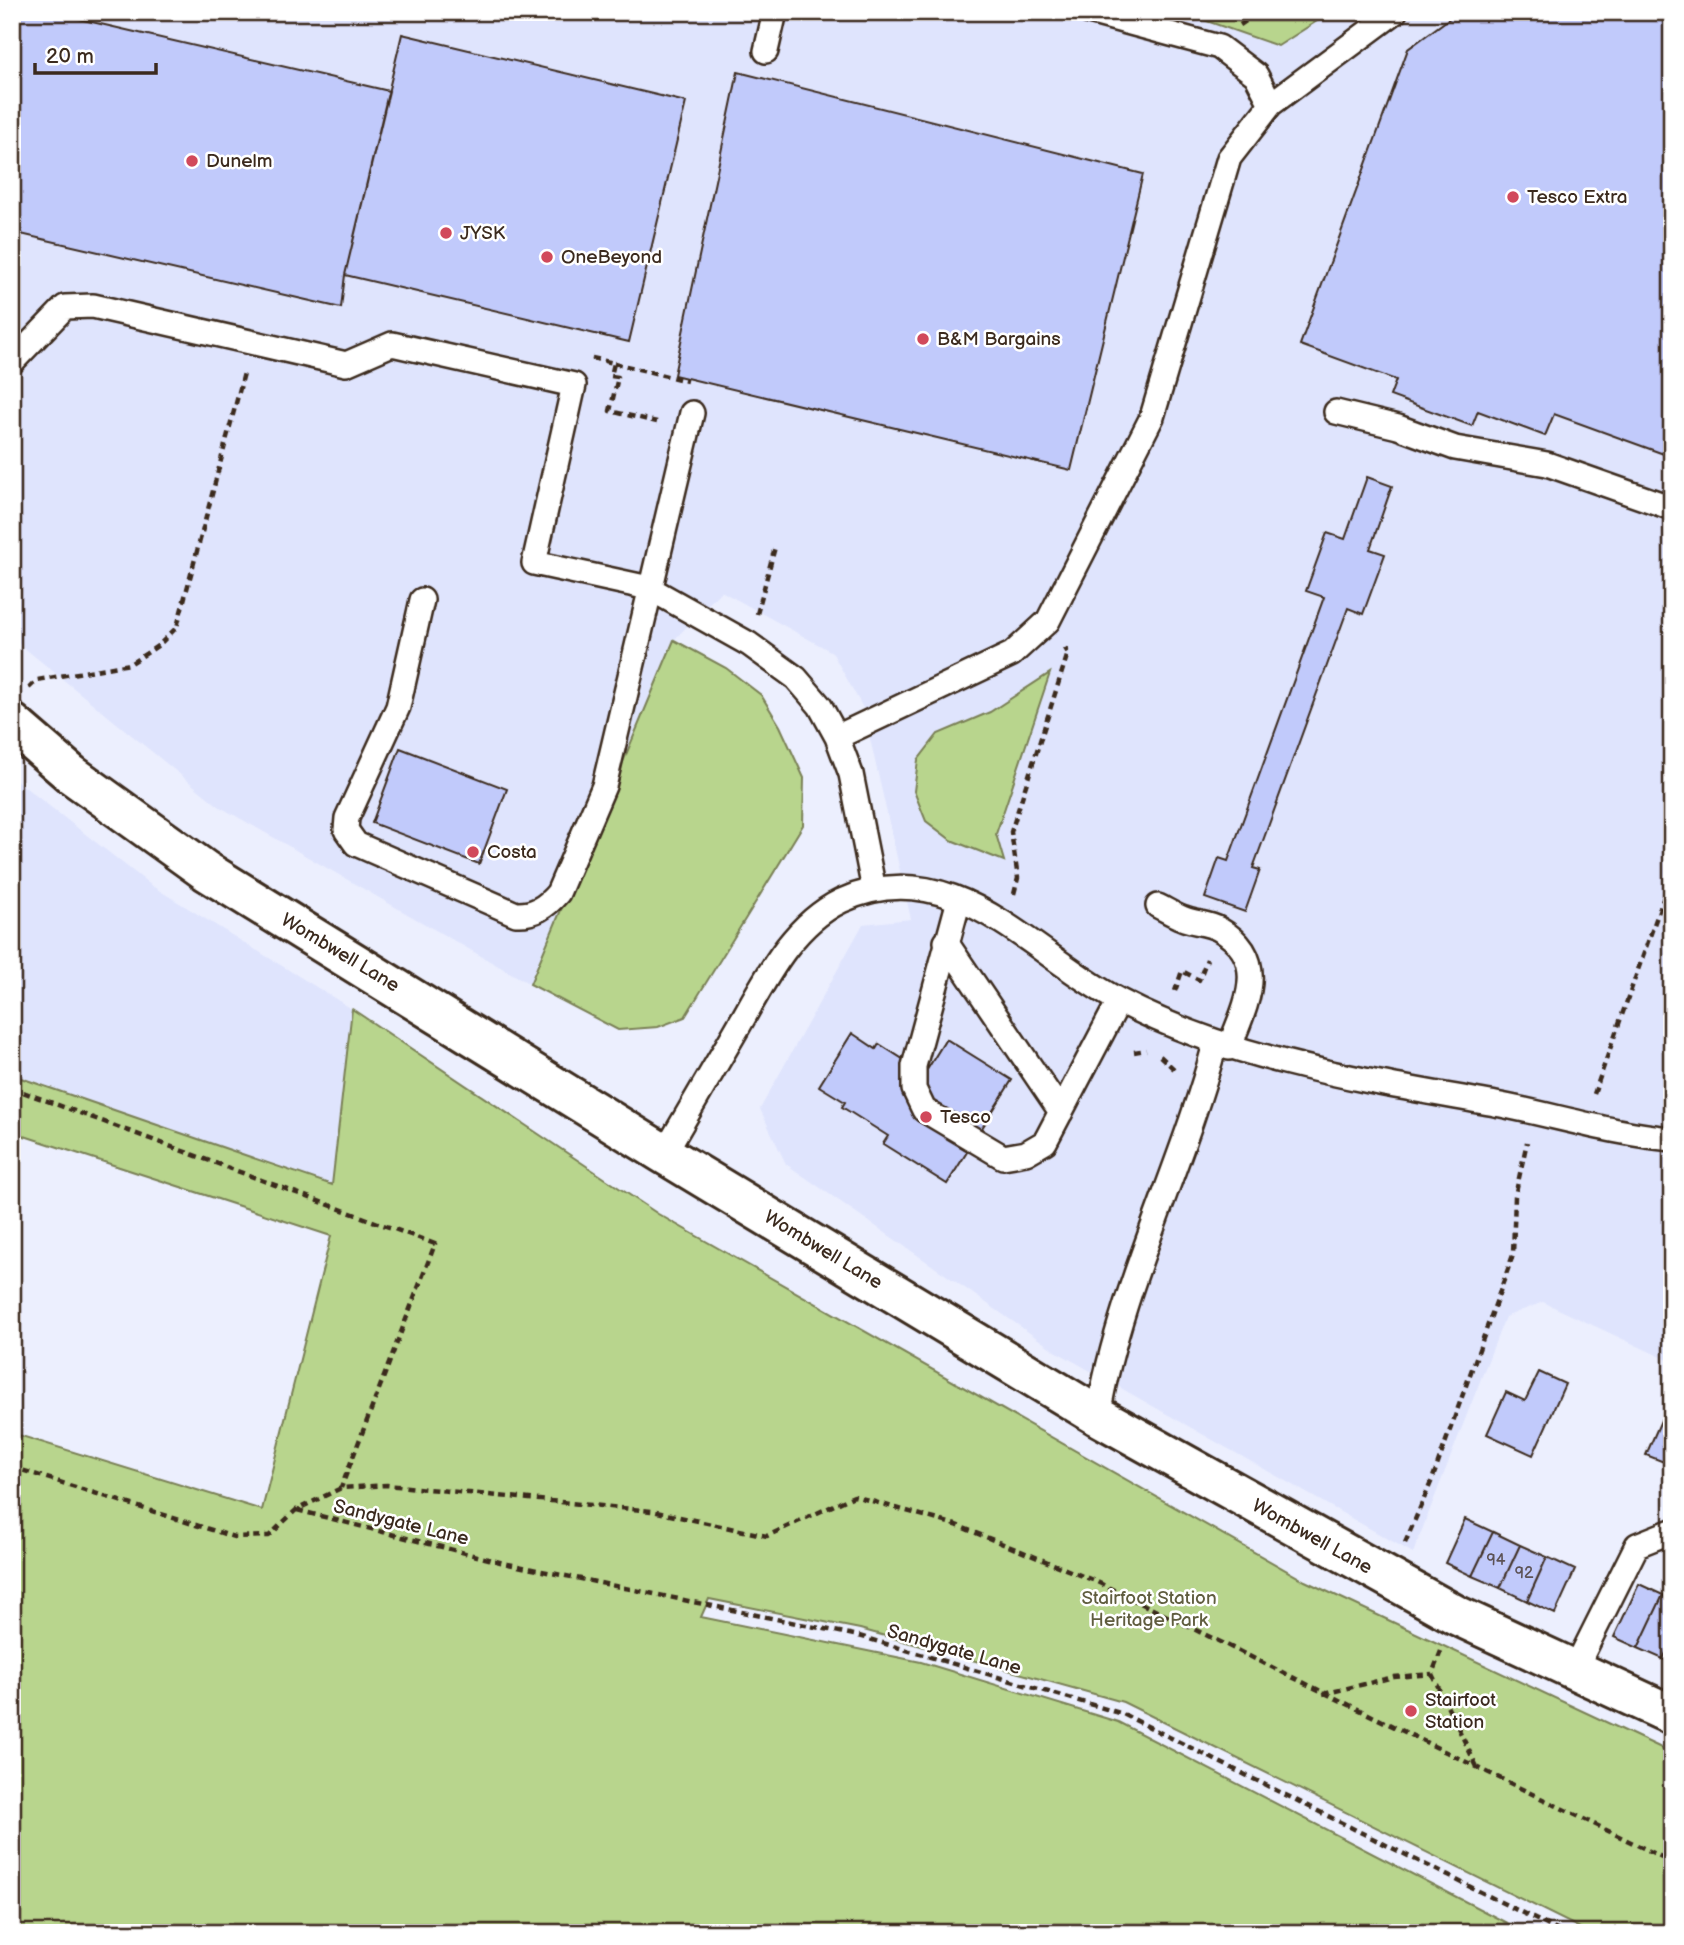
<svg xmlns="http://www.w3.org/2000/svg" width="1684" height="1945" font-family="'Balsamiq Sans',sans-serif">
<rect width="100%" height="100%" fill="#eceffe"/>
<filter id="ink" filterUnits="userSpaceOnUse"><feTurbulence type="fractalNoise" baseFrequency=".0143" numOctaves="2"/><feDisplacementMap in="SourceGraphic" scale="14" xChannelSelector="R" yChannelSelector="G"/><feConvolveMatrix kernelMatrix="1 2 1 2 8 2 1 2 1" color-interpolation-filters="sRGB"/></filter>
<g filter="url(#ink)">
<!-- built -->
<path fill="#dfe4fd" d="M12,12H1181L1278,46L1331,12H1672V1362L1543,1302L1505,1317L1413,1553L1057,1352L786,1164L760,1109L863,924L911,919L863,708L832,652L721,591L674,640L530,984L220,807L12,638Z
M12,777L152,886L352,1009L332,1185L12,1075Z"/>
<!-- green -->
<path fill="#b8d58d" stroke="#7a8056" stroke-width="2" d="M1181,12H1331L1278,46Z
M674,640L726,668L761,695L780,726L804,778L803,825L685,1017L658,1027L618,1030L530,984Z
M1050,673L996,834L1004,861L951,840L926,821L914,791L918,760L938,734L990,712Z
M352,1009L658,1214L1305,1581L1672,1753V1933H1590L1123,1702L860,1629L709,1599L701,1617L921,1662L1118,1722L1526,1933H12V1433L262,1510L331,1236L12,1132V1075L332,1185Z"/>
<!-- building -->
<path fill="#c1cafb" stroke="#3b2a1e" stroke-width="2" d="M12,12H49L389,91L345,275L341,308L12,232Z
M1458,12H1672V457L1554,414L1545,436L1478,411L1472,426L1390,396L1396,380L1300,345L1408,49Z
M402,34L686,102L629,342L345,275Z
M738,72L1143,174L1071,470L674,375Z
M1367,477L1392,486L1370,549L1385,554L1363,614L1348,608L1253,868L1260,870L1245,912L1205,898L1219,858L1228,861L1324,597L1306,591L1327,533L1345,539Z
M400,748L507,789L479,864L372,823Z
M852,1033L876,1049L879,1044L925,1073L946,1039L1012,1080L947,1184L883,1144L888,1136L842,1107L845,1102L819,1086Z
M1539,1372L1565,1384L1533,1455L1487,1434L1506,1392L1525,1401Z
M1672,1395V1454L1669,1453L1664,1462L1646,1455Z
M1465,1519L1493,1532L1472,1576L1445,1563Z
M1493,1532L1520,1545L1500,1588L1472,1576Z
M1520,1545L1547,1557L1527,1601L1500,1588Z
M1547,1557L1575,1570L1555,1614L1527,1601Z
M1639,1584L1663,1595L1638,1648L1614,1637Z
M1663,1595L1672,1599V1640L1663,1659L1638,1648Z
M1672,1640V1664L1663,1659Z"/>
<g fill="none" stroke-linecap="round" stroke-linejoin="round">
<!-- lane casing -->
<g stroke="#3b2a1e" stroke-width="28">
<path id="lane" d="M1089,12L1219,47L1256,75L1271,104
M766,51L775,12
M12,362L65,307L93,306L346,364L392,344L574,385L534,563L649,588L749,644L796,678L820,706L837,737L851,774L874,890
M1336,412L1398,427L1455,448L1547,464L1672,508
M422,600L398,707L347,818L346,830L356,844L516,914C534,915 546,907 558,893L604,786L692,413
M837,737L1012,654L1048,621L1152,417L1229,158L1271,104L1395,12
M959,900L914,1066V1089L924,1110L1003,1157L1026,1153L1045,1142L1119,1001
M1158,906C1166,910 1174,915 1182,918C1193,923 1208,923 1219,929C1272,959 1245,1006 1229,1048
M946,942L1061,1112
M664,1154C687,1114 711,1074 734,1034C763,985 788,927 841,901C952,849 1033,956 1120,1001C1239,1063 1370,1081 1501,1105C1557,1116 1615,1134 1672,1139
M1098,1416C1119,1289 1182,1168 1215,1044
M1575,1669L1637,1545L1672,1531"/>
</g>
<!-- primary casing -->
<g stroke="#3b2a1e" stroke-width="44">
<path id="primary" d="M12,723L71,774L206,871L664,1154L1098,1416L1456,1615L1672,1715"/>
</g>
<!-- path -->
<path stroke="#3b2a1e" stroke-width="4.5" stroke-dasharray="7 5" stroke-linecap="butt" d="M1240,25L1260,12
M592,358L614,363L611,376L618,377L610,411L657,422
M614,363L687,381
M757,614L775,547
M29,688L37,680L130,664L159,645L177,627L244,373
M1014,894L1018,878L1011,832L1068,653L1065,648
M1175,991L1182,971L1199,980L1207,959
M1134,1052L1146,1050
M1160,1056L1174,1069
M12,1088L435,1244L341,1488
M1594,1094L1672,874
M12,1467L234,1537L269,1536L296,1510L341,1488L387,1485L652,1511L767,1536L854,1496L956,1525L1095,1581L1672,1862
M297,1510L508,1564L859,1636L1123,1714L1563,1933
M1405,1543L1432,1480L1513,1255L1515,1196L1527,1142
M1441,1651L1432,1674L1477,1767
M1323,1694L1394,1677L1432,1674"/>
<!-- lane -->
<use href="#lane" stroke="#fff" stroke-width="23"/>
<!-- primary -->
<use href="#primary" stroke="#fff" stroke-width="38"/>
</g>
</g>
<!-- markers -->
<g fill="#d1495b" stroke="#fff" stroke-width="2.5">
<circle cx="192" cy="161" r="7"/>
<circle cx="1513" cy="197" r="7"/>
<circle cx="446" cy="233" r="7"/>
<circle cx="547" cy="257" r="7"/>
<circle cx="923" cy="339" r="7"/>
<circle cx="473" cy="852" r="7"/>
<circle cx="926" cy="1117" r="7"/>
<circle cx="1411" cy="1711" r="7"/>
</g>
<g text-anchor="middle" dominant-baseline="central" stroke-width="5" stroke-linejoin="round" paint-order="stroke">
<!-- number labels -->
<g font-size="16" fill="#5c5255">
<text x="1496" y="1560">94</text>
<text x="1524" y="1573">92</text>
</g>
<!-- poi labels -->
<g font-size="19" fill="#3b2a1e" stroke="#fff" text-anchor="start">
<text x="206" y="161">Dunelm</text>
<text x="1527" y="197">Tesco Extra</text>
<text x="460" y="233">JYSK</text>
<text x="561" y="257">OneBeyond</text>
<text x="937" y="339">B&amp;M Bargains</text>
<text x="487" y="852">Costa</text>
<text x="940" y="1117">Tesco</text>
<text x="1425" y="1700">Stairfoot<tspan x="1425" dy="22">Station</tspan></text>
</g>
<!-- street labels -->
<g font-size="19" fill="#3b2a1e" stroke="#fff">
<text transform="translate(340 953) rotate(31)">Wombwell Lane</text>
<text transform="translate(823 1250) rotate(31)">Wombwell Lane</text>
<text transform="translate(401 1523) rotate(14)">Sandygate Lane</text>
<text transform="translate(1312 1537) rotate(29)">Wombwell Lane</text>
<text transform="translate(954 1650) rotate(16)">Sandygate Lane</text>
</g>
<!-- park labels -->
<g font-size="19" fill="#605d3f" stroke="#fff">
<text x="1149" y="1598">Stairfoot Station<tspan x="1149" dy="22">Heritage Park</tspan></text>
</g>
</g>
<!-- margin -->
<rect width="1684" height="1945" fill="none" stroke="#fff" stroke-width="42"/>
<rect x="21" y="21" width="1642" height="1903" fill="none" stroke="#3b2a1e" stroke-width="2.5" filter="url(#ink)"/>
<!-- scale -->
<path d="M35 63v10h121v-10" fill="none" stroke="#3b2a1e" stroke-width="3.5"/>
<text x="46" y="63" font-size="21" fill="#3b2a1e" stroke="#ffffff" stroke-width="5" paint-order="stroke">20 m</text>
</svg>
